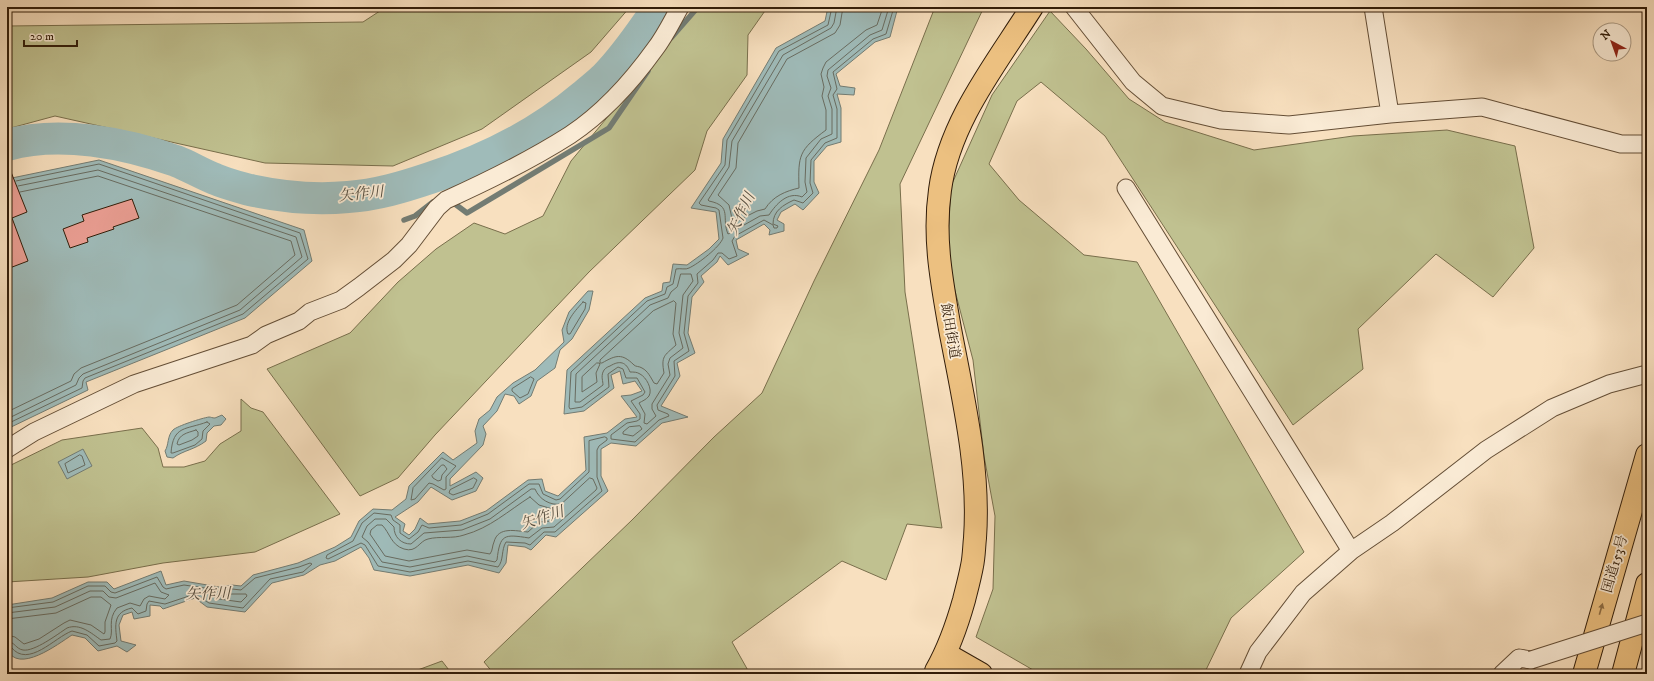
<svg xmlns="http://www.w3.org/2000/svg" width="1654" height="681" font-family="'IM FELL DW Pica','Noto Serif JP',serif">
<rect width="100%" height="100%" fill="#f8e0bf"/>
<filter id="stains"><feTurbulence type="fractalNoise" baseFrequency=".005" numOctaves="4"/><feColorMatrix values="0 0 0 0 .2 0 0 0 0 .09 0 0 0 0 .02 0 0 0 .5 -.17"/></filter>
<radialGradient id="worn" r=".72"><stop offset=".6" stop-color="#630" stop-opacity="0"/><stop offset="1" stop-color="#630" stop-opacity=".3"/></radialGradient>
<!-- green -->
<path fill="#c0c190" stroke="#796f4c" d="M386,7H630L591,52L482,129L393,166L265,163L55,116L7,129V26L363,22Z
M699,7H766L767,8L748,35L747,75L707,131L695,170L589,272L435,435L398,478L360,496L267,369L350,333L398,282L436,249L474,223L505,234L543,216L571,161Z
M935,7H984L900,184L905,292L942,528L907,524L886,580L842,561L732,642L750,674H494L484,662L632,520L714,437L762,393L814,281L879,150Z
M1050,11L1086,49L1129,99L1165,122L1254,150L1353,136L1447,130L1515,146L1534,248L1493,297L1436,254L1358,329L1363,369L1293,425L1105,136L1041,82L1017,101L989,164L1019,200L1084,255L1137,262L1304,552L1231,618L1204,674H1040L976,637L993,589L995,516L984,456L973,360L947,260L951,186L992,95Z
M241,399L251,408L263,412L340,514L255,552L163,563L88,577L7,582V467L62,440L142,428L158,448L163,467H184L205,461L220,444L241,431Z
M442,661L452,674H407Z"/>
<!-- water -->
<path fill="#9fbbb9" stroke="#737c73" d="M828,7H898L890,37L875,42L836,74L840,86L855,88L854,95L837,94L841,108V142L827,146L814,161V182L819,193L803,210L795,204L781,212L777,220L784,224V231L769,235L770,230L764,224L736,240L738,249L749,254L728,265L720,256L717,262L701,276L704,282L692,297L688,333L695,353L677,363L680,376L661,406L688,417L662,423L636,446L611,443L601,449V476L608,491L556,537L546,535L531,550L525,547L508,545L506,563L499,573L468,565L410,576L374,570L369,558L361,547L335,561L320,565L304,575L272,583L245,612L207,607L195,598L163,609L160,606L150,605V616L134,619L132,612L123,615L119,625L121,641L136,645L127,652L117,646L98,651L85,638L72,635C58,644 18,675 7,649C5,641 7,614 7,605L52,598L88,582H107L114,589L161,571L166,585L184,581L219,587L232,585L241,586L253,575L298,563L335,547L351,537L359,521L373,509L392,510L406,499L409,486L443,452L453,460L477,443L475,431L479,419L490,410L497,397L513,383L535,370L564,342L562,330L569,312L588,291H593L589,310L572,339L560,350L555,368L537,381L531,396L519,404L514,396L505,394L497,411L483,426L486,434L483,445L450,479V486L476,472L483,478L476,491L452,500L431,487L418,502L395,517L405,524L403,531L409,535L415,529L420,518L428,524L460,521L486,511L528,480L542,479L545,491L558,496L586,470L584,437L607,433L625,419L637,417L621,396L631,395L642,391L635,381L623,384L620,371L611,375L614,388L584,411L564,414L567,370L645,298L662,291L663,283L670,282L673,264L687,265L709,249L719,239L716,212L691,208L721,163L723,139L776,48L825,21Z
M99,160L304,230L312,261L245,318L86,382L88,390L7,429V179Z
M222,415L226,419L221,425L214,426L207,433L206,441C194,450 184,450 173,458L167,457L165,451C169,445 167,436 173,430C177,426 202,418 209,417C211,417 212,418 215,418Z
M83,449L92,466L67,479L58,462Z"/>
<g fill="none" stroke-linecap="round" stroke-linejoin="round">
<!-- shore -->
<path stroke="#686c61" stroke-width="1" d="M832,7L828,25L779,51L727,140L725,165L699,203L701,205L716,208L719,210L723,238C720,247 698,264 689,268C686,270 680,268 676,269L673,284L667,287L665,294L647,301L571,372L569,407L570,409L582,407L609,387L608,374L618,367L623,369L626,378H637L645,392L643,395L631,401L640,414V419L637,421L627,423L611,435V439L635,442L659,420L669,416L668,414L658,410L657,405L675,376L674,361L689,351L684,333L688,296L698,283L697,274L713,260L718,253H722L729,259L737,256L732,241L735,236L764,220L773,225L774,228H777L778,226L773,224C773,211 783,205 794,200L803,203L813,193L810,183L811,160L825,143L837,138V109L833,95L837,89L833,72L873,39L886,34L894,7
M837,7L834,23L831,28L783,55L732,141L729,167L708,200L709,201C733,206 721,218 728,234L760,216L769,215C776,204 788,191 802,197L807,192L805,182L806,158L821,139L832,134V109L828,96L831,88L827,76L828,70L870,35L882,30L889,7
M843,7L840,25L835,33L787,59L738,143L736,168L718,195L729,205L733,223L757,211L765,209C773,196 786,191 799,188C798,155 799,150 826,130V110L822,96L824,87L821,74L823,68L826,62L866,30L877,25L883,7
M681,274H691L693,281L683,295L679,333L683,348L670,358L668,364L670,375L652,404V409L656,416L647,424L644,423L645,414L639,403C642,401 646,400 649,396C653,389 646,377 640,374C637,372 634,372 630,372C626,362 620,360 610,366C607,367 604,369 603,372C601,377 603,381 603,385L580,402H575L576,374L650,305L668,298L671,292L677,287Z
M674,301L676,303L673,334L676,345C664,356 661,356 664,373L657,384L654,383C651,378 648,371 642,368C639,366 636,367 634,365C622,353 616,355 602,363H600V360L653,311Z
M583,302L586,303L585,309L570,334H568C563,323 576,310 583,302Z
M597,363H599L600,364L596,373L597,382L582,392V377Z
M531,377L534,379L528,394L520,398L512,391V389Z
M7,412L71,381L74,374L81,368L237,305L295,255L291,241L98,176L20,192
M7,419L76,385L79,378L83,374L240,310L302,257L296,237L98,170L18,186
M207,422L210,424L203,431L202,439L195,445L173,453H171C173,425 186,430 207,422Z
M7,424L82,388L83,381L85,378L243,314L308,259L300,233L99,164L16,181
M640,426L642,429L633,436L623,434V432L629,427Z
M196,430L198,432V436L192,440L179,445L177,444C179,434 187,433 196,430Z
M605,437L607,438V440L599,446L597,450V477L602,491L555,532H544L530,545L525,543L506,542C501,550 504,560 498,567L468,561L410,572L378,566L365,545L361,543L328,559L326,558L327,555L353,541L362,523L374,513L391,515L393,520L400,525V533L409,539L418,532L422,525L429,528L461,525L488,514L529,484H539L543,494L556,500L560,499L589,472V441Z
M80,455L82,456L85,465L68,473L65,464Z
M442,458L456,466L446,477V489L444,490L433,484L429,483L415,499L411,500L413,488Z
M442,465H444L447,469L442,475L441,480L438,481L433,478L432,476Z
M474,478L477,480L473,488L453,495L449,493L450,490Z
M590,478L593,479L597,488L596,490L554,527L542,528L529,538C504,534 500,534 497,560L495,562L467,556L410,567L382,562L368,542L362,537L367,526L375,519H386L394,527C394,537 401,544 411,544L424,533L462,530L490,519L531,489H535C539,499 550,506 561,504Z
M530,497L539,505L559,511V514L552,521L539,522L528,532C516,531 498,526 494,542C492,546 493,550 490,554L467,550L409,561L385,556L370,534L371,530L377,525H382C390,533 391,545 404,549C417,553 419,541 428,539C439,536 453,539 464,535C490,528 508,511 530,497Z
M232,594H246L247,596L241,602L219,599L217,598L219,596Z
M7,608L53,602L88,586H105L111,592L115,593L157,577L163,587L166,589L184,585L219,590L232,589L241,590L255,578L299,567L310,563L312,564L303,572L270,579L243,608L209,603L195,594L165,604L149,601L147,604L146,611L138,614L132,608C113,612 115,625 117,641L115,643L99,646L87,635L72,631C55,637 28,669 11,647H7
M7,613L55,607L90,591H103L109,597L116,598L155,583L161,592L169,595L165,599L149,596L144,599L140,606L130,603L117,608C107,620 114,630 110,639L101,640C91,633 80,623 67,628C58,634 34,652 23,650C16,649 15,642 7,641
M7,619L56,613L91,597H101L111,605L105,622V632L104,634L91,625L70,620L64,623L39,639L24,644L15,637L7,635"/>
<!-- stream -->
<path stroke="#737c73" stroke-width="5.5" d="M671,38L698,7
M451,201L467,213L609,128L648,71
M404,220L415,216L433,202"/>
<!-- river -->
<path stroke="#9fbbb9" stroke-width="32" d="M7,145C60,130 125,143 176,161C189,166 202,174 215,179C226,184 239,187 250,190C282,197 316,200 348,197C377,195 403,187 430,178C486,160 538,134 583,96C591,89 599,83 605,77C626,56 642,31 659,7"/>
</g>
<!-- building -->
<path fill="#ea9e93" stroke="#321d09" d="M7,162L27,212L12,218L28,261L7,269Z
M132,199L139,218L113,227L114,229L87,238L88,242L70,248L63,229L84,221L82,215Z"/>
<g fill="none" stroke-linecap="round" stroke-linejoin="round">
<!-- street casing -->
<g stroke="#644e36" stroke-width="19">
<path id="street" d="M1074,7L1133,82L1162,106L1221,120L1289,125L1390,114L1482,107L1621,144H1647
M1373,7L1390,114
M1126,188L1351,551
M7,449L34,432L134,384L252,345L266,335L299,321L310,312L341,300L359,287L394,260L409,245L437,208L446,200C488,181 531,160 570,135C603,113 632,81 655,49C665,36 672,21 680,7
M1248,674L1258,652L1303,593L1351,551L1392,523L1486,450L1552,408L1609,384L1647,374
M1502,674L1519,658L1531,660"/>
</g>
<!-- highway casing -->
<g stroke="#321d09" stroke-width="24">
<path id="highway" d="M946,654L981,674
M942,674L936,671C949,648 957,625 964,600C967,588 970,577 972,566C974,557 974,547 975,538C980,468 963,398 950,329C942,283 933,238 940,190C949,122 996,64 1032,7
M1584,674L1647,455
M1623,674L1647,584"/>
</g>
<!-- street -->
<use href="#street" stroke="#faebd5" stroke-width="17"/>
<!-- highway -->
<use href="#highway" stroke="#ecc080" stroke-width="22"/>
<!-- street-bridge casing -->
<g stroke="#644e36" stroke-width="19" stroke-linecap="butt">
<path id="street-bridge" d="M1531,660L1647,623"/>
</g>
<!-- street-bridge -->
<use href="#street-bridge" stroke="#faebd5" stroke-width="17"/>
</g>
<!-- one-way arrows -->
<defs><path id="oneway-solid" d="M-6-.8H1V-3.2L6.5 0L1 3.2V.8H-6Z"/></defs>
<use fill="#8f6e44" href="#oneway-solid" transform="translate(1601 609) rotate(-74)"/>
<g text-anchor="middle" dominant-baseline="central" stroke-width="3.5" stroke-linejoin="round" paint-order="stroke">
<!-- street labels -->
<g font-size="14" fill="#321d09" stroke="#faebd5">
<text transform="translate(950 331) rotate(80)">飯田街道</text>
<text transform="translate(1615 564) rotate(-74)">国道153号</text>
</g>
<!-- water labels -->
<g font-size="15" font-style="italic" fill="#534c3e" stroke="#faebd5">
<text transform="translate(361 194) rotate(-6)">矢作川</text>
<text transform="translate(741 214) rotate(-64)">矢作川</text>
<text transform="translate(542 518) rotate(-18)">矢作川</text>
<text transform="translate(208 594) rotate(-1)">矢作川</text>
</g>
</g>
<!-- margin -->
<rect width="1654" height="681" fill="none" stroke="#f8e0bf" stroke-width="24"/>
<rect x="8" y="8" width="1638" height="665" fill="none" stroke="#321d09" stroke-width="2"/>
<rect x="12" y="12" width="1630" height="657" fill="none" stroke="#321d09"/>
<!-- north arrow -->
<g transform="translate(1612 42) rotate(319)"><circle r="19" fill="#faebd5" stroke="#aa9983"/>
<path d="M0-3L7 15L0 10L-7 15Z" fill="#8f2418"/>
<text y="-6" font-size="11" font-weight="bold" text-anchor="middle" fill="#321d09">N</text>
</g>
<!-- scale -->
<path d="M24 40v6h53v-6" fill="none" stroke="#321d09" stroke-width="2"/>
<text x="30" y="40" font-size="12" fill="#321d09" stroke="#faebd5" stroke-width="3" paint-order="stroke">20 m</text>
<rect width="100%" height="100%" filter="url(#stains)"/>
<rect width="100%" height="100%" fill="url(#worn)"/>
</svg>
